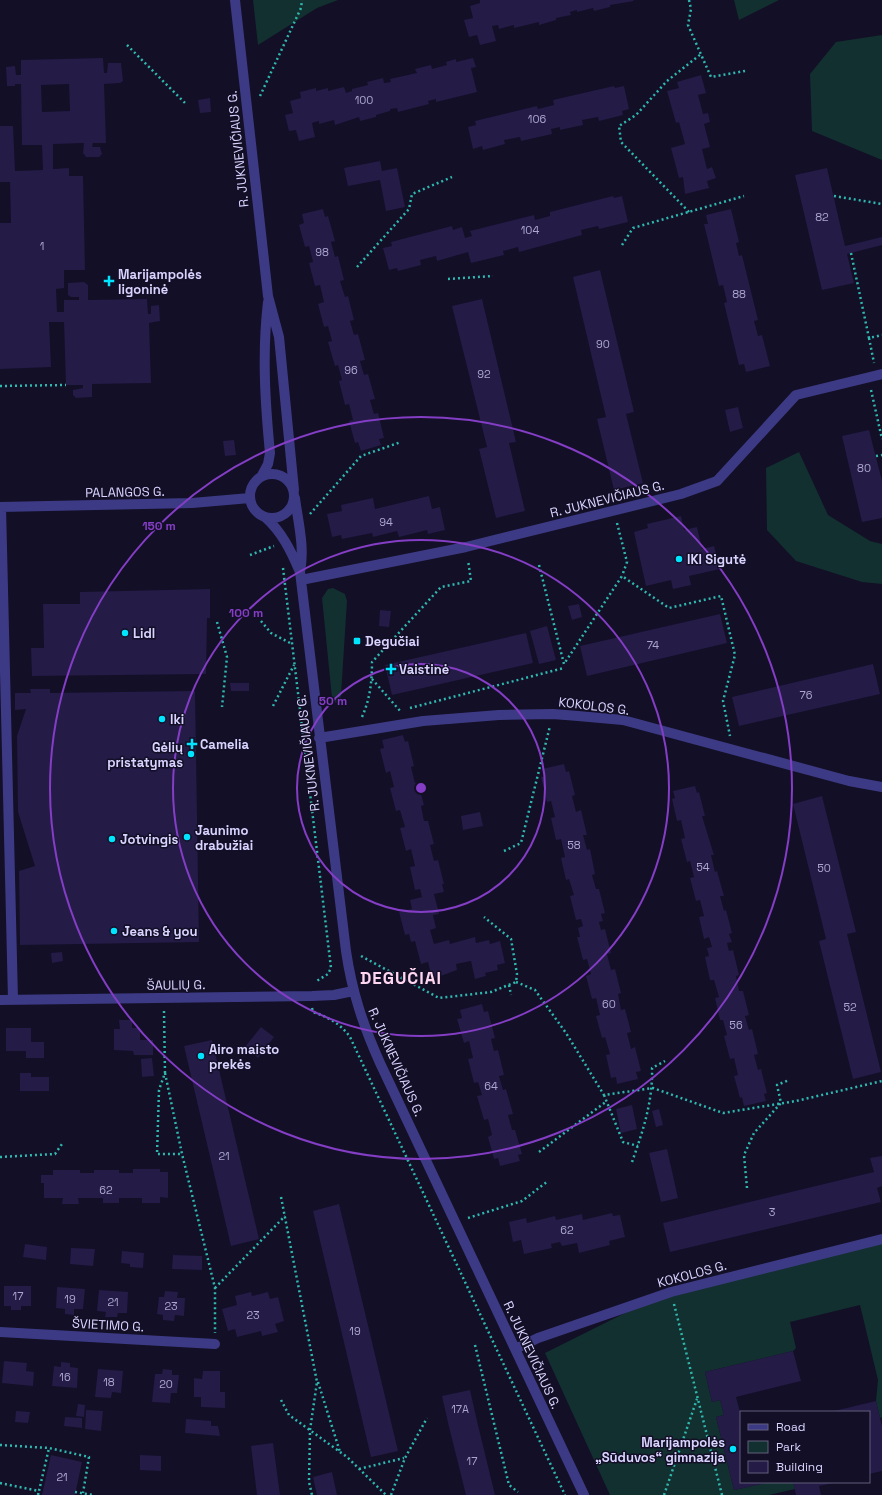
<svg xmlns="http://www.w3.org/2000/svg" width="882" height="1495" font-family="'Space Grotesk',sans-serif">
<rect width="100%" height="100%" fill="#130f26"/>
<!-- green -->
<path fill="#12302f" d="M253,0H338L317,8L258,45Z
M734,0H779L739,20Z
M882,35V160L812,131L810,74L836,42Z
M799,452L828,515L870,541L882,544V584L862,582L796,561L767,530L766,468Z
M333,588L345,594L347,601L341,695L340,700L336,703L332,698L322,598L328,589Z
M882,1239V1417L880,1418L876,1401L878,1380L860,1305L790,1322L796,1348L793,1351L705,1372L712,1402L720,1400L724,1415L716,1417L734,1490L769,1482H793L795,1489L769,1495H610L545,1353L661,1295Z"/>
<!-- building -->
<path fill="#241b47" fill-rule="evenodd" d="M480,0H633L634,1L610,5V7L594,11L593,8L577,12V10L570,12L571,15L556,18V20L539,25V22L514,28V25L499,29L498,25L492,26L496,41L480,45L477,35L469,37L464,20L473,18L470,6L480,3Z
M103,58L104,73H107L108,63H121L123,81L120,83L104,84L106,143H93L92,147H100L102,154L99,157H86L83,153L84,143L53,144V169L69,168V176H83L85,270H64V288L56,289L57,312H64V300H79V297H71L68,295V283L84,282L88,285V300L147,299L148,314H151V306L159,305L160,321L149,323L151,383L92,384V397L76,398L73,395V390L83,388V385H66L64,322H49L51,367L0,369V223H11L10,182H0V126H13L15,171L43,170L42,145H22L21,84H15V86H7L6,67L15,66L16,75H21V60ZM69,84L70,111L42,112L41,85Z
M473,58L476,67L471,68L477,92L436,102V99L428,101L429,104L398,112L397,108L390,109V111L376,115V117L360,121L359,117L335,125L334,120L319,124V121L312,123L315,137L299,141L296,130L289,131L285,115L293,113L290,101L301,98L300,92L316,88V91L328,88V91L344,87L346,93L352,91V89L368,85L367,82L383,78L384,83L391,82L390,79L417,73L415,69L431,65L432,69L447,65L446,62L456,59V62Z
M701,75L706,93L698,95L703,114L708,113L710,122L704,124L710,147L702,149L707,169L712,167L716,178L707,181L709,188L685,194L683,177L679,178L671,148L685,144L679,122L676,123L667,91L679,88L677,82Z
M614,86L615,88L624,86L629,109L622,111L623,115L599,121L598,117L582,120L583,125L560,130V127L551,129L552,134L521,141L520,137L504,140L505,144L483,150L482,146L473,149L468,127L476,125L475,121L537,106L538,109L554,105L553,100Z
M210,98L211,112L200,113L198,100Z
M380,161L382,171L397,168L405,207L386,211L380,180L348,186L344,168Z
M827,168L845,246L882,237V245L847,254L854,283L822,290L795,175Z
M613,196L614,198L622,196L628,222L599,229L598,226L581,230L582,235L519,252L518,247L503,251L504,255L471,263L468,252L437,261L436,256L420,260L421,265L398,271L397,268L389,270L383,248L392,246L391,242L452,226L453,230L462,227L465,238L472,236L470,231L534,215L535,220L550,216V212Z
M323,209L325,217L328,216L335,241L331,242L335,257L338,256L344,280L340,281L345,297L348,296L354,320L350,321L354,335L358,334L365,360L360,361L364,375L368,374L375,399L370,400L374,414L378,413L384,438L379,439L381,445L361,451L358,442L355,443L349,421L353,420L349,404L345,405L339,381L342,380L338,365L335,366L328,342L332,341L328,326L324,327L318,304L324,302L320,285L315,286L309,263L313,262L309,246L305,247L299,225L304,223L302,214Z
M731,209L739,242L736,243L739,256L742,255L758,320L754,321L758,336L762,335L770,366L746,372L744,364L739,365L724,303L727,302L723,285L719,286L704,224H708L706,215Z
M600,270L634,412L626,414L643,483L614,490L597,419L606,417L573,277Z
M482,299L516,442L509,443L525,511L496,518L479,449L487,447L452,306Z
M738,407L743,428L730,432L725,410Z
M869,430L882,481V518L862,522L842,436Z
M234,440L236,455L225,456L223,441Z
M429,496L432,509L440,507L445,530L428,534L427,530L399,537L397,531L373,537L372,533L342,539L341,535L332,537L327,514L342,511L341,505L373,498L375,509Z
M681,516L684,530L697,527L702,549L714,546L720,569L689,576L691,585L673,589L671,580L646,586L634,532L648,528L647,524Z
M210,589V618H207L206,674L32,676L31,648H44L43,604H80V592Z
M579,604L582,617L572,620L568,606Z
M380,610L391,611L389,627L379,626Z
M720,614L727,643L587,676L580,646Z
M547,626L556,660L539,664L530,631Z
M526,633L533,663L392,695L385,665Z
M873,664L880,694L739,726L732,697Z
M230,683H249V691H231Z
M30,689H50V693L195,691L199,942L20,945L19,871L35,866L18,812L17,736L26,709L15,710V693H31Z
M403,735L405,742L408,741L414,766L411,767L415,783L418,782L424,805L421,806L424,821H428L434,844L430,845L434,861L438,860L444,884H442L444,892L434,894L439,914L433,915L436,928L430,930L434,944L449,940L450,944L475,937L476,943L489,940L490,944L500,941L505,963L497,965L498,970L485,973L486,976L475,979L471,961L456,964L457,970L432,979L428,962L421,964L415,941L411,942L409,934L405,935L399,912L412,909L410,900L422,897L420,889L415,890L410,867L415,866L411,849L406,851L400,828L405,827L400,810L396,811L390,788L394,787L390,771L386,773L380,749L384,748L382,740Z
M564,764L566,772L569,771L575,795L572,796L576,812L581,810L587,835H583L587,850L590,849L595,874L592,875L596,889H599L605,913L601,914L603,921L599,922L601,930L605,929L611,953L607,954L611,970L615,969L621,993L618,994L621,1010L625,1009L631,1032L627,1033L631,1049L635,1047L641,1071L636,1072L638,1079L617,1084L616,1077L611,1078L606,1055L610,1054L605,1037L602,1038L596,1016L600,1015L596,998L592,999L586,976L591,974L587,959L583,960L577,937H580L578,928L583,926L581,919L576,920L570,896L574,895L569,879L566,880L561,858L565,857L561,839L556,840L551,818L555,817L551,801L547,802L541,777H545L542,769Z
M695,786L697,793L699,792L705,816H702L714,855H711L715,872L717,871L724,896H720L724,911L726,910L732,933L729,934L732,942L727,943L729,951L733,950L739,975L736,976L739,991H743L749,1015L745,1016L749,1030L752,1029L758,1054L754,1055L758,1070L761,1069L767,1093L764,1094L766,1101L744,1106L742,1097L740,1098L734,1076L738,1075L734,1058L730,1059L724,1036L727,1035L723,1020H720L715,998L719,997L714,980H710L705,957L709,956L707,948L712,947L709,937L704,939L699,917L704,916L700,900L696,901L690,878L694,877L690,861L687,862L681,839L685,838L681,820L677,821L672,799L675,798L673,791Z
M822,796L856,932L847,934L881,1072L853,1079L819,941L826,939L793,804Z
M480,812L483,826L463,830L461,816Z
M62,952L63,961L52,963L51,953Z
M482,1004L484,1012L488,1011L495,1038L491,1039L494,1051L498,1050L504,1075L499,1076L503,1090L506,1089L513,1114L508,1115L512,1130H515L522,1154L518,1155L520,1161L500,1166L498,1158L494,1159L488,1137L492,1135L488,1119L484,1120L477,1096L482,1095L478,1082L474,1083L468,1059L473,1058L469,1041L464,1043L457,1019L462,1018L460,1010Z
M119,1020H132V1028H140V1040H153V1055H134L133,1051L114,1050V1029H120Z
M261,1027L274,1037L258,1058L245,1047Z
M6,1028H31V1042H44V1058H26V1051H6Z
M212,1040L259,1239L231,1246L184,1046Z
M152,1058L154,1076L142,1077L141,1059Z
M20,1073H31V1077H49V1091H20Z
M632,1105L637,1129L621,1133L616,1109Z
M659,1109L663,1125L656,1127L652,1111Z
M667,1149L678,1198L661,1202L649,1153Z
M882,1156V1186L877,1188L881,1202L670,1252L663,1223L874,1172L870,1158Z
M133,1169H160V1172H168V1198L160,1197V1203H142V1198H119V1203H103V1198H78L79,1204H62L63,1198H44V1183H41V1175H53V1170H80V1173H94V1170H119V1173H133Z
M339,1204L398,1451L371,1457L313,1211Z
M612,1213L613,1216L620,1215L625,1237L609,1241L610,1245L579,1253L577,1243L562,1246L560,1242L551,1244L552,1248L524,1254L521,1240L513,1242L509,1222L526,1218L527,1223L555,1216L556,1220L582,1214L583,1220Z
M25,1244L47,1247L46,1260L23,1257Z
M71,1248L95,1249L93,1266L70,1264Z
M122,1251L144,1253L143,1268L130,1267V1264L121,1263Z
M173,1255L202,1256V1270L172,1269Z
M4,1286H31V1306H21V1310H11V1306H4Z
M57,1287L85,1289L83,1309H74V1315L65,1314V1309L56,1308Z
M99,1290L128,1292L127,1313H118L117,1317H105L106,1312L97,1311Z
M165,1291L178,1292L177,1298H185L184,1316L175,1315L174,1321L163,1320V1315L157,1314L159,1297H164Z
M251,1292L252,1296L268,1292L270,1299L278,1297L284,1321L275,1324L278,1332L262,1336L261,1331L237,1337L235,1329L228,1331L222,1309L237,1305L235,1296Z
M793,1351L801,1381L736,1397L741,1416V1482L766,1483L734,1490L716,1417L724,1415L720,1400L712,1402L705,1372Z
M4,1361L27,1363L26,1371L34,1372L33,1386L2,1383Z
M61,1362L70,1363V1367L78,1368L77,1388L52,1386L54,1366L61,1367Z
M98,1369L123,1371L121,1393L112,1392L111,1398L95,1397Z
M163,1369L172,1370V1375H179L177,1393H171L170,1403L152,1402L155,1374H162Z
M203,1371H220V1392H225V1408L201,1407V1397H194V1378L202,1379Z
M470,1390L477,1421L495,1495H466L449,1427L442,1396Z
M876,1401L882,1426V1471L869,1474V1412L834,1411Z
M78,1404L85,1405L84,1417L76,1416Z
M86,1410L103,1411L101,1431L85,1429Z
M16,1411L30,1412L28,1423L15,1422Z
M65,1417L82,1418V1428L64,1426Z
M186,1419L211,1421V1426H218L220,1436L185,1433Z
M273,1443L280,1495H257L251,1446Z
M51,1455L82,1462L75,1495H42Z
M140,1455L161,1456V1471L140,1470Z
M332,1472L337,1495H317L313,1477Z
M793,1482H833V1483L819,1486L821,1495H796Z"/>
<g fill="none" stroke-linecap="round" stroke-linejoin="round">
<!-- path -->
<path stroke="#2fb8b0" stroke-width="2.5" stroke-dasharray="2 3" stroke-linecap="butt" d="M689,0L691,9L688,25L711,77L745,71
M127,45L187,105
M260,96L301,8L302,0
M834,196L882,204
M689,212L621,142L619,126L636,115L667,81L701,54
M622,245L633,228L744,196
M851,253L869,338L882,335
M357,267L409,209L412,194L452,177
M448,279L493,276
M869,338L874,363
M0,386L66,385
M871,390L882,439
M876,456L882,455
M310,514L361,456L401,442
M617,523L627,562L622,576
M250,555L274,546
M539,565L564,664L622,576L669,608L721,596L735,655L723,701L730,736
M283,568L331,968L328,974L315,982
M261,621L271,633L292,644
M217,622L227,657L222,707
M372,679L401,712
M273,706L294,665
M410,708L564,668
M362,717C370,699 372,682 372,662L441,587L471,581L468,560
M504,851L521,843L550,726
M361,956L439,998L491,992L516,982L517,974L511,939L484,917
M516,982L535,990L566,1033L604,1095L653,1088L723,1113L796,1101L882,1081
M509,985L511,995
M312,1008L313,1012C328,1017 341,1024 350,1037L565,1495
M164,1011L165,1073L159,1090L157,1154H182
M165,1073L182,1154L215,1288V1333
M604,1095L623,1142L638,1146
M539,1152L607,1101
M0,1157L55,1154L62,1144
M632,1162C643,1131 653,1101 652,1068L665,1061
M747,1188L744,1155L754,1133L781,1103L777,1085L789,1080
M281,1197L317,1382L310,1430L309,1482L312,1495
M468,1218L522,1201L548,1181
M215,1288L285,1216
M674,1304L722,1495
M475,1345L509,1485L518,1492
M318,1382L340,1452
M281,1400L289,1415L347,1457L386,1495
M0,1445L49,1448L89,1457L83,1493
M359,1469L404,1458
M0,1483L39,1491L49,1448
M75,1492L93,1495
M38,1495L39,1491
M391,1495L405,1458L427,1418
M664,1495L697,1399"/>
<!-- minor -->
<path stroke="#3d3a85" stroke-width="10" d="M235,0L268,296L279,337L294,490
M250 496a22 22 0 1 1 44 0a22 22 0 1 1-44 0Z
M261,477L268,464L270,453C265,401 262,353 268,302
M295,498C298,522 305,547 300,572L346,951C352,992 363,1025 380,1063L584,1495
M0,507L192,503L250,498
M1,507L13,1000
M265,517C282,532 291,551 300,572
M301,580L466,547L681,494L717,481L796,395L882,374
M319,738L423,721L499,715L553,714L578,716L623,720L849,781L882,787
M0,1000L312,996L334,995L353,991
M0,1332L215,1344
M515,1349L538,1338L671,1292L882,1239"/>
</g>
<!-- distance rings -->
<g fill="none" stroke="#843dc5" stroke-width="2">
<circle cx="421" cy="788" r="124"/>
<circle cx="421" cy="788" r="248"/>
<circle cx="421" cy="788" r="371"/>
</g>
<!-- markers -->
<g fill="#00e5ff" stroke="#130f26" stroke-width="1.5">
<path d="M107 275h4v4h4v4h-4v4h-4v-4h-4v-4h4z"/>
<circle cx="679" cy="559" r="4"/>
<circle cx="125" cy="633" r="4"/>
<rect x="353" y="637" width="8" height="8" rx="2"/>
<path d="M389 663h4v4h4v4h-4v4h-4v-4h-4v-4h4z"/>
<circle cx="162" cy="719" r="4"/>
<path d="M190 738h4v4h4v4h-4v4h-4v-4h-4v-4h4z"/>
<circle cx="191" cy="754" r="4"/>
<circle cx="187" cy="837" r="4"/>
<circle cx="112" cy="839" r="4"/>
<circle cx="114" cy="931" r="4"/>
<circle cx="201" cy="1056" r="4"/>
<circle cx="733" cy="1449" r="4"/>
</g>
<g text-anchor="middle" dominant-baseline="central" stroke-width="3" stroke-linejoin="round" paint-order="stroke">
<!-- number labels -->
<g font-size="11" fill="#aca6d1">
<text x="364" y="100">100</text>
<text x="537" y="119">106</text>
<text x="822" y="217">82</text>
<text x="530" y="230">104</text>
<text x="42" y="246">1</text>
<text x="322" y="252">98</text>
<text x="739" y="294">88</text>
<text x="603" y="344">90</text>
<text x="351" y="370">96</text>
<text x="484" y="374">92</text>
<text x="864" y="468">80</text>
<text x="386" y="522">94</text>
<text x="653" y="645">74</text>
<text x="806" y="695">76</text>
<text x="574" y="845">58</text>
<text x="703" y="867">54</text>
<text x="824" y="868">50</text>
<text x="609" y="1004">60</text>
<text x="850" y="1007">52</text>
<text x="736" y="1025">56</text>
<text x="491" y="1086">64</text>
<text x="224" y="1156">21</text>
<text x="106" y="1190">62</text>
<text x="772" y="1212">3</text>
<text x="567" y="1230">62</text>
<text x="18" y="1296">17</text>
<text x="70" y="1299">19</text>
<text x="113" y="1302">21</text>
<text x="171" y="1306">23</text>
<text x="253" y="1315">23</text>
<text x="355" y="1331">19</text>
<text x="65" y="1377">16</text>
<text x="109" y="1382">18</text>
<text x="166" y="1384">20</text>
<text x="460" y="1409">17A</text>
<text x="472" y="1461">17</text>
<text x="62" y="1477">21</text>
</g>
<!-- street labels -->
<g font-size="13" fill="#d9d4ff" stroke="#130f26">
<text transform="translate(238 149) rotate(-96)">R. JUKNEVIČIAUS G.</text>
<text transform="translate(125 492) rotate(-1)">PALANGOS G.</text>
<text transform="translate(607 499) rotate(-14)">R. JUKNEVIČIAUS G.</text>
<text transform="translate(594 706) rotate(7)">KOKOLOS G.</text>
<text transform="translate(308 753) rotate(-97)">R. JUKNEVIČIAUS G.</text>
<text transform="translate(176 985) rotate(-1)">ŠAULIŲ G.</text>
<text transform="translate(396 1062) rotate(66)">R. JUKNEVIČIAUS G.</text>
<text transform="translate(692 1274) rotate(-15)">KOKOLOS G.</text>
<text transform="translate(108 1325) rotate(3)">ŠVIETIMO G.</text>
<text transform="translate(532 1355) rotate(65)">R. JUKNEVIČIAUS G.</text>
</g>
<!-- poi labels -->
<g font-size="13" font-weight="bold" fill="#d9d4ff" stroke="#130f26" text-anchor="start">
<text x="118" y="274">Marijampolės<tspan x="118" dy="15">ligoninė</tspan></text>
<text x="687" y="559">IKI Sigutė</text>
<text x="133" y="633">Lidl</text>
<text x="365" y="641">Degučiai</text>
<text x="399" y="669">Vaistinė</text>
<text x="170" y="719">Iki</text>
<text x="200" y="744">Camelia</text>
<text x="183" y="747" text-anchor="end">Gėlių<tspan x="183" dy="15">pristatymas</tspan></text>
<text x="195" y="830">Jaunimo<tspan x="195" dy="15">drabužiai</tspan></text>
<text x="120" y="839">Jotvingis</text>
<text x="122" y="931">Jeans &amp; you</text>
<text x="209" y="1049">Airo maisto<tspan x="209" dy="15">prekės</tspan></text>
<text x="725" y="1442" text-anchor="end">Marijampolės<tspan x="725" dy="15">„Sūduvos“ gimnazija</tspan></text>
</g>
<!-- district labels -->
<g font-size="17" font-weight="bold" letter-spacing="1" fill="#ffd6f0" stroke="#130f26">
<text x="401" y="978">DEGUČIAI</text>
</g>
</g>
<circle cx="421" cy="788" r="6" fill="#843dc5" stroke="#130f26" stroke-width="2"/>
<g font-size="12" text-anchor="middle" font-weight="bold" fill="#843dc5" stroke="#130f26" stroke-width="3" stroke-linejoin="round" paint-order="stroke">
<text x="159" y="530">150 m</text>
<text x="246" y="617">100 m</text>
<text x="333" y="705">50 m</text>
</g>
<!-- legend -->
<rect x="740" y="1411" width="130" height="72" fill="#130f26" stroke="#625e7d"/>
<rect x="748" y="1424" width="20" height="6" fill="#3d3a85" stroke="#625e7d"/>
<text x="776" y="1431" font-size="12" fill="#d9d4ff">Road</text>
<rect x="748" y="1441" width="20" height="12" fill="#12302f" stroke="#625e7d"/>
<text x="776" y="1451" font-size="12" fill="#d9d4ff">Park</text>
<rect x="748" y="1461" width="20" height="12" fill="#241b47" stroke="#625e7d"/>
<text x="776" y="1471" font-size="12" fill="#d9d4ff">Building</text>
</svg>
